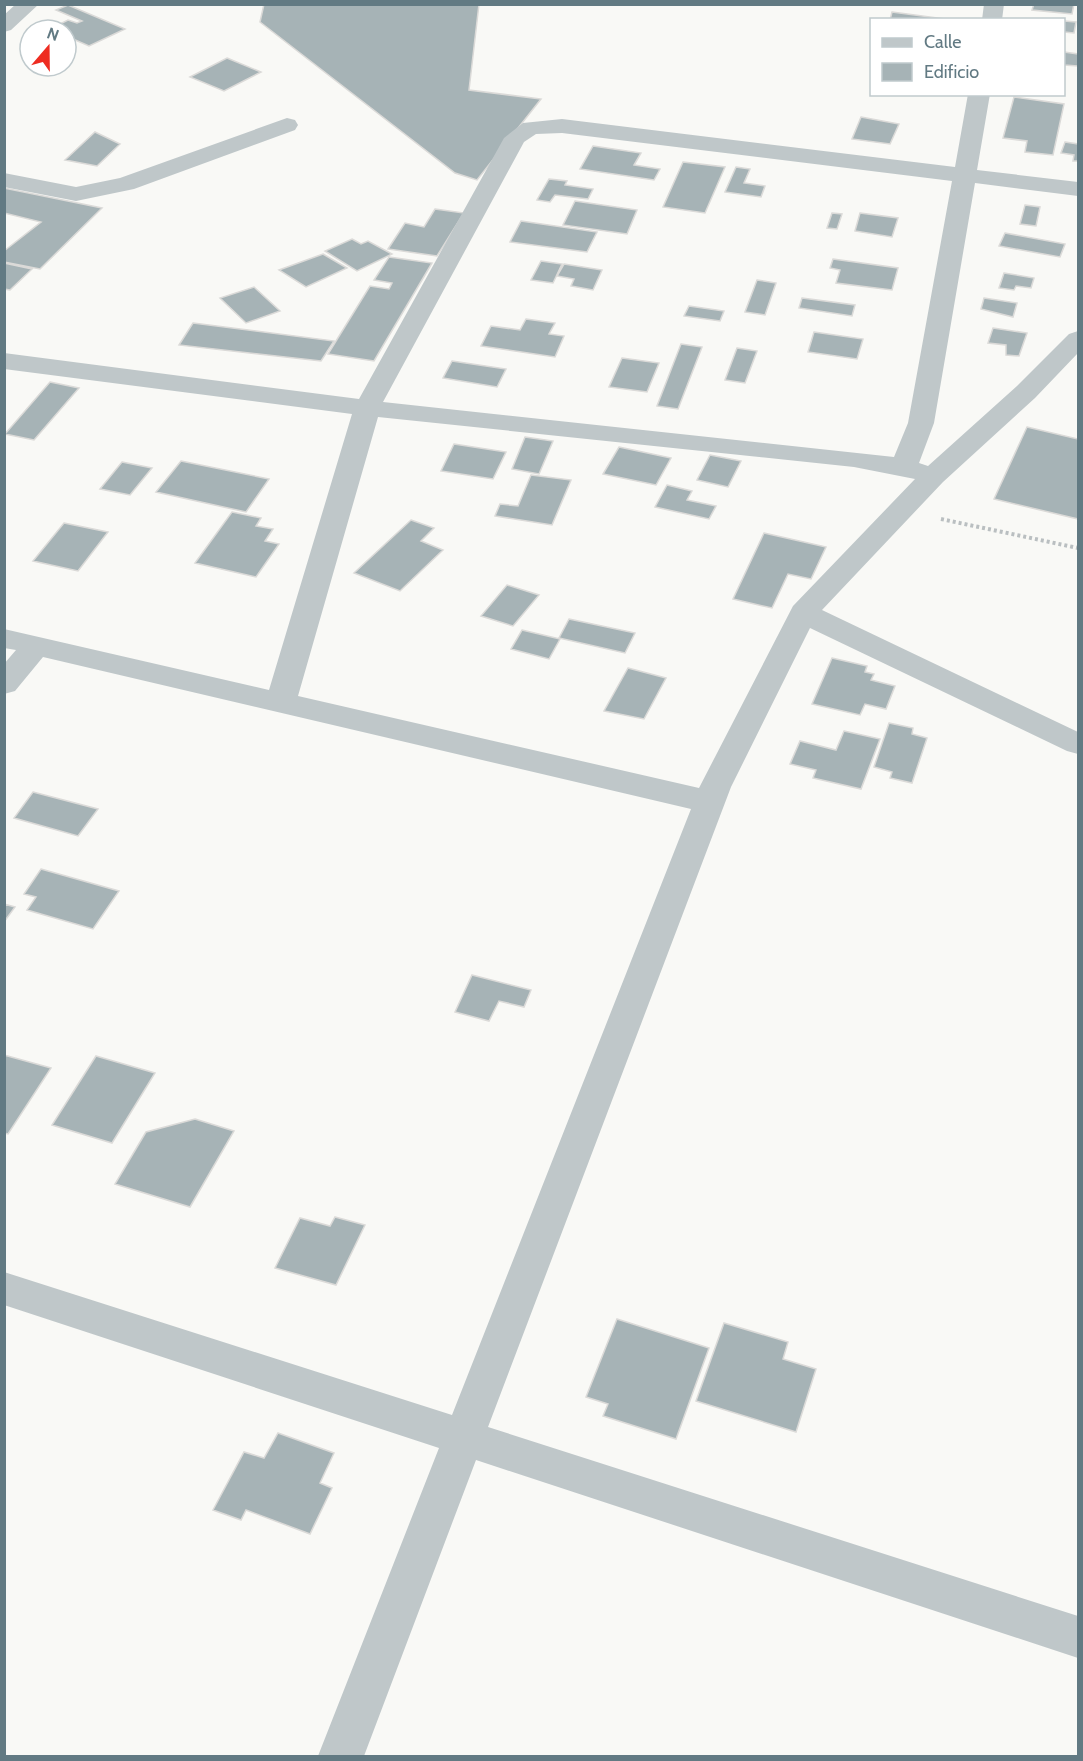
<svg xmlns="http://www.w3.org/2000/svg" width="1083" height="1761" font-family="Cabin,sans-serif">
<rect width="100%" height="100%" fill="#f9f9f6"/>
<!-- building -->
<path fill="#a6b3b6" stroke="#dbdad8" stroke-width="1.5" d="M264,4H479L469,90L541,99L477,180L455,173L260,22Z
M1034,4H1074L1072,14L1032,10Z
M68,5L125,29L89,46L66,36V30L56,26L68,20L77,23L82,21L56,10Z
M892,12L945,19L890,20Z
M1064,21L1076,22L1074,33L1064,32Z
M1064,52L1078,54V66L1064,65Z
M227,58L261,72L224,91L190,77Z
M1014,97L1064,104L1053,155L1025,152L1027,141L1003,138Z
M861,117L899,124L890,144L852,139Z
M95,132L120,144L97,166L65,160Z
M1065,142L1078,144V161H1073L1074,155L1061,153Z
M593,146L641,153L634,165L660,169L654,180L580,169Z
M683,162L725,167L705,213L663,207Z
M736,167L750,169L744,183L765,186L761,197L725,192Z
M549,179L567,181L565,185L593,189L588,199L555,195L550,202L537,200Z
M4,188L102,208L40,269L4,262V251L41,222L4,213Z
M575,201L637,210L627,234L563,225Z
M1025,205L1040,207L1036,226L1020,224Z
M435,209L464,213L437,256L388,249L405,223L424,227Z
M832,213L842,214L837,229L827,228Z
M860,213L898,218L892,237L855,231Z
M521,221L597,232L587,252L510,242Z
M1005,233L1065,244L1060,257L999,246Z
M352,239L361,244L368,241L392,254L357,271L325,251Z
M323,254L347,268L306,287L279,270Z
M389,257L432,263L374,361L328,354L370,286L389,289L392,283L374,280Z
M833,259L898,268L892,290L836,283L840,270L830,268Z
M541,261L562,264L553,283L531,280Z
M4,263L32,269L10,290L4,289Z
M564,264L602,270L593,290L571,286L574,279L557,276Z
M1004,273L1034,278L1031,288L1016,286L1014,290L999,288Z
M757,280L776,283L765,315L745,312Z
M254,287L280,311L246,323L220,298Z
M802,298L855,305L852,316L799,308Z
M984,298L1017,303L1013,317L981,309Z
M689,306L724,311L720,321L684,316Z
M526,319L555,323L549,334L564,336L555,357L481,346L491,326L520,330Z
M193,323L334,341L321,361L179,345Z
M993,328L1027,333L1019,356L1006,355V345L988,343Z
M814,332L863,339L857,359L808,352Z
M681,344L702,347L678,409L657,406Z
M737,348L757,351L745,383L725,380Z
M622,358L659,363L647,392L609,387Z
M452,361L506,369L497,387L443,378Z
M50,382L79,388L34,440L5,434Z
M1027,427L1078,439V519L994,499Z
M525,437L553,441L539,474L512,469Z
M454,444L506,452L493,479L441,471Z
M619,447L671,458L656,485L603,474Z
M710,455L741,461L728,487L697,480Z
M181,461L269,479L246,512L156,492Z
M122,462L152,468L130,495L100,489Z
M531,475L571,480L552,525L495,516L500,504L518,506Z
M667,485L692,491L687,500L716,506L709,519L655,507Z
M232,512L261,518L256,526L273,529L265,541L279,544L256,577L195,563Z
M411,520L434,528L421,541L443,550L400,591L354,573Z
M64,523L108,532L78,571L33,561Z
M764,533L826,547L811,579L788,574L772,608L733,599Z
M507,585L539,595L513,626L481,616Z
M569,619L635,633L625,653L559,638Z
M522,630L560,639L549,659L511,649Z
M832,658L867,666L865,672L874,674L871,680L895,686L886,709L865,704L860,715L812,704Z
M628,668L666,678L644,719L604,711Z
M889,723L913,728L912,734L927,738L912,783L890,778L892,772L874,767Z
M844,731L880,739L861,789L813,778L816,770L790,764L800,741L836,750Z
M33,792L98,809L78,836L14,818Z
M41,869L119,891L93,929L27,910L36,897L24,894Z
M4,904L15,907L4,922Z
M472,975L531,990L524,1007L499,1001L489,1021L455,1012Z
M4,1055L51,1068L8,1134L4,1133Z
M96,1056L155,1073L112,1143L52,1125Z
M195,1119L234,1131L190,1207L115,1184L146,1132Z
M335,1217L365,1225L336,1285L275,1268L300,1218L330,1226Z
M617,1319L709,1348L676,1439L603,1416L608,1404L586,1397Z
M724,1323L788,1342L783,1359L816,1369L796,1432L696,1401Z
M278,1433L334,1453L320,1483L332,1488L310,1534L246,1510L241,1520L213,1510L244,1452L264,1458Z"/>
<g fill="none" stroke-linecap="round" stroke-linejoin="round">
<!-- path -->
<path stroke="#babfc1" stroke-width="4" stroke-dasharray="3 3" stroke-linecap="butt" d="M941,519L1078,548"/>
<!-- minor -->
<path fill="#bfc7c9" fill-rule="evenodd" d="M16,4H39L11,30L4,32V15Z
M984,4H1004L1002,20H982Z
M968,94H990L977,170L1078,182V196L975,183L934,423L919,463L928,466L1017,386L1069,334L1078,331V353L1035,398L943,482L822,610L1078,732V754L1067,751L810,628L731,787L488,1427L1078,1616V1658L476,1460L364,1756H318L439,1448L4,1305V1272L452,1415L691,809L43,657L15,691L4,694V664L16,650L4,648V629L269,690L352,414L4,369V353L359,399L504,138L523,123L562,119L955,167ZM562,133L952,181L908,423L894,457L383,402L524,142L536,134ZM378,417L854,467L915,479L793,606L699,788L298,696Z
M287,118L295,120L298,125L295,130L134,189L76,201L4,187V173L76,187L120,178Z"/>
</g>
<!-- border -->
<rect width="1083" height="1761" fill="none" stroke="#627a83" stroke-width="12"/>
<!-- legend -->
<rect x="870" y="18" width="195" height="78" fill="#ffffff" stroke="#c0cacd" stroke-width="1.5"/>
<rect x="882" y="38" width="30" height="9" fill="#bfc7c9" stroke="#c0cacd" stroke-width="1.5"/>
<text x="924" y="48" font-size="18" fill="#627a83">Calle</text>
<rect x="882" y="63" width="30" height="18" fill="#a6b3b6" stroke="#c0cacd" stroke-width="1.5"/>
<text x="924" y="78" font-size="18" fill="#627a83">Edificio</text>
<!-- north arrow -->
<g transform="translate(48 48) rotate(20)"><circle r="28" fill="#ffffff" stroke="#c0cacd" stroke-width="1.5"/>
<path d="M0-4.5L10 22L0 15L-10 22Z" fill="#ee2c21"/>
<text y="-9" font-size="16" font-weight="bold" text-anchor="middle" fill="#627a83">N</text>
</g>
</svg>
